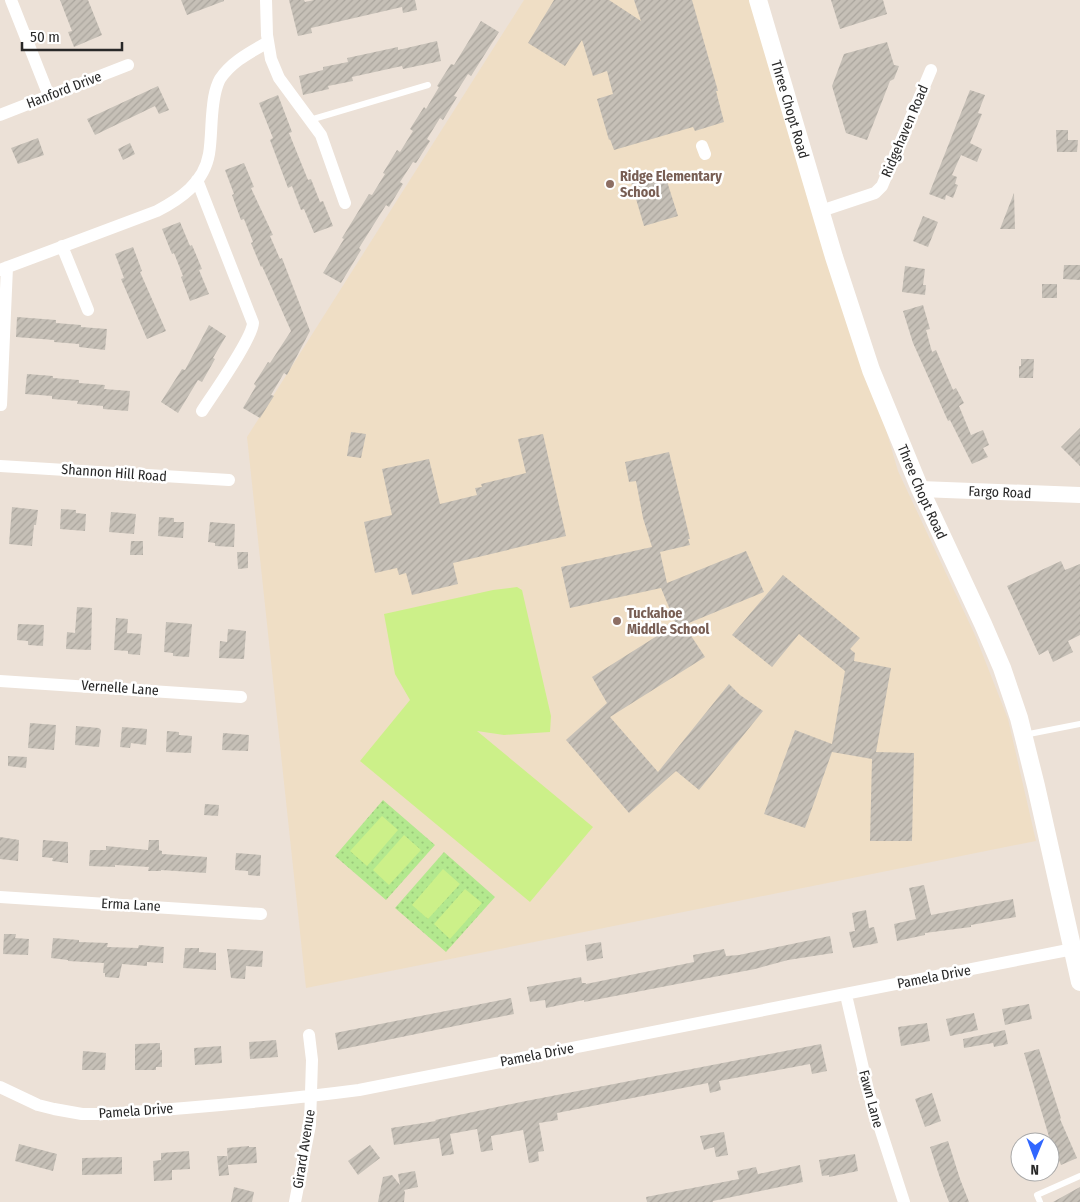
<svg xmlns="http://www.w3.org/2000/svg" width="1080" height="1202" font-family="'Fira Sans Condensed',sans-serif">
<defs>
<pattern id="park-dots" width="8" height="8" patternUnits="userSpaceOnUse" patternTransform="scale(1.25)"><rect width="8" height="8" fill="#b3e88e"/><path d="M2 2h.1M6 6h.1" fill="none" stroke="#9ac77a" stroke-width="1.8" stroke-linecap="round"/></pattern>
<pattern id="building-hatch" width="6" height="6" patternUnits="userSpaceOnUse" patternTransform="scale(1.25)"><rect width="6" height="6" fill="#c6c0b7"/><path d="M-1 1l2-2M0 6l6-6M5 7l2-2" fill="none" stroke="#aaa59d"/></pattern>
</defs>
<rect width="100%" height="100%" fill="#ece1d7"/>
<!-- education -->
<path fill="#efdec5" d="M524,0H758L857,330L898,471L975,635L1008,719L1036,841L306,988L247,437Z"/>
<!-- park -->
<path fill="url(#park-dots)" d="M383,800L435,845L386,900L335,856Z
M444,852L495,897L446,952L395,908Z"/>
<!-- pitch -->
<path fill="#ccf089" d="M517,587L522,590L551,716L550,732L504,735L477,731L593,827L530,902L360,761L410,700L395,674L384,614L493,590Z
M382,816L398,830L367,866L350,851Z
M404,835L421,850L389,885L373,870Z
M443,869L460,884L428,919L412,905Z
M465,889L482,903L450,939L434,924Z"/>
<!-- building -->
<path fill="url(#building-hatch)" d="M60,0H88L102,35L74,47L68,32L72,31Z
M181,0H224V1L187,15Z
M289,0H304L305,2L314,0H415L417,10L403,13L402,7L311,28L312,33L298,36Z
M554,0H609L641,21L634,0H692L718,91H716L724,122L695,131L693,127L614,150L610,139L609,140L597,99L613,94L607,71L593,76L582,40L565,66L528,43Z
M831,0H883L887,14L840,29Z
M481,21L499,32L471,76L468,74L454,96L457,97L443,120L440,118L427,139L430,141L416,163L413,162L400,182L403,184L389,207L386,205L359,248L361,250L341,283L323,273L344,239L342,238L369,194L372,195L385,174L383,173L397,150L400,152L413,131L410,129L424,107L426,109L439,87L437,86L451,64L454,65Z
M437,41L441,61L403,69L402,66L352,77L353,81L328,86L329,89L303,95L299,76L323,70V67L348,62L347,58L398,47V50Z
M887,42L894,65L899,66L894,79L890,81L867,140L846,133L832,86L844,54Z
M158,86L169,110L159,114L155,106L95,135L87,119Z
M970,90L985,95L978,113L982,114L970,143L982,149L977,162L961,155L952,175L957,177L955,184L958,185L953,198L946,195L945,200L929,194Z
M278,95L292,132L289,133L308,180L311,179L320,202L323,201L333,226L314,233L304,209L301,210L292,186L288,188L270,140L273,138L259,103Z
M1056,130H1068V140H1078L1077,152H1057Z
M38,138L44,155L18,164L11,148Z
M130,143L135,154L123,160L118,149Z
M244,163L254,187L251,188L273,235L270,236L280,259L282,258L310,331L287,375L284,373L271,395L274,396L260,418L243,408L256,386L254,384L268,362L270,363L291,331L262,266L261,267L251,243L253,242L244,219L241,220L232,195L234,194L225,170Z
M664,172L678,216L644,226L631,182Z
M1014,193L1015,229H1000Z
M923,216L938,222L928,247L913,241Z
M180,222L190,246L192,245L202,269L199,270L209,294L190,301L181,277L183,276L174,253L172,254L162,229Z
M133,247L142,271L140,272L166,331L147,339L121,279L124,278L115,254Z
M1064,265H1080V280L1063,279Z
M905,266L925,269L923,285H926L925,295L902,292Z
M1042,284H1057V298H1042Z
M923,305L930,329L926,330L932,352L936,350L953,390L956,388L964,403L959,406L971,435L983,430L989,445L983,448L988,457L972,464L950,420L948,421L913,343L903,311Z
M17,317L56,320V323L81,325V327L107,329L105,350L79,347V344L54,342V340L16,337Z
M209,325L226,336L213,358L215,359L202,382L198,380L178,413L161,402L182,369L185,370Z
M1021,359H1034L1033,378H1019V366H1021Z
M27,374L53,376V378L79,380V383L105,385L104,389L130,391L128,411L103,409V406L77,404L78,401L52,399V396L25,394Z
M1080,428V466L1061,447Z
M351,432L366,434L361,458L347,456Z
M543,434L566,536L453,563L458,584L412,595L406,573L399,575L397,568L375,573L364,522L392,515L382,469L429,459L440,504L477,495L475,488L482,487L481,484L526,473L518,439Z
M669,452L690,539H688L690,545L660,552L667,583L746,551L764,592L684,625L705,657L610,717L658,772L729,684L740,695L763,711L699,790L676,771L629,813L566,740L607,703L592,677L676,624L661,588L570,608L561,567L652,547L643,518L636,481L629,482L625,462Z
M12,507L38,510L36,525H34L32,546L9,544Z
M61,509L76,510V513L86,514L85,531L60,529Z
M111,512L136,514L134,534L109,532Z
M159,517L174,518V522H184L183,538L158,536Z
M210,522L235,524L234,547L215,546V543L208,542Z
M131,541H143V555H130Z
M237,552H248V568L238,569Z
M1061,561L1065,570L1080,564V635L1068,641L1073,652L1053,662L1048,650L1039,655L1007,586Z
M783,575L860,638L850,649L855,653L854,661L891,668L876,752L914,753L912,841H870L872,759L832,752L805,828L764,814L795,730L832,744L845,671L799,634L772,667L732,635Z
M77,607L92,608L91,650L66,649L67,632L75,633Z
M116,618L128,619L127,633L142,634L140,655L128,654V651L114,650Z
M166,622L192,624L189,657L173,656V653L164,652Z
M18,624L44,625L43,646L28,645V641L17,640Z
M228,629L246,631L244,659L219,658L220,641L227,642Z
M30,723L56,725L54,750L28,748Z
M76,726L99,728L101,730L99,747L75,745Z
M122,727L147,729L146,745L131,743L130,748L120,747Z
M167,731L179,732V735L192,736L191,753L166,752Z
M223,733L249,735L248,751L222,750Z
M8,756L27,757L26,768L8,766Z
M205,804L219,805L218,816L204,815Z
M0,837L19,840L18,861L0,859Z
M43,840L68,842V863L52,861L53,858L42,857Z
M149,840H159V850L162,851V854L207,857L206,873L161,870V871H148L149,867L115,865V867L89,866L90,850H106V846L148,850Z
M236,853L261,855L260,876L248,875V871L235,870Z
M924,885L931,915L1013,899L1016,917L971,925V927L925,933V935L897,941L894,924L916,919L909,888Z
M866,910L869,928L874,927L878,943L853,948L849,932L855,931L852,913Z
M4,934H16L15,938L29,939L28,955L3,954Z
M830,936L833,953L788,960L755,969L584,1002V1000L546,1008L545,1000L530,1002L527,987L581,977L582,983H586V984L694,962L693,955L724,949L726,956L739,955Z
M53,938L79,940V942L108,943L107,947L138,948L139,945L164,947L163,963L147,962V966L122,964L119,978L105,977V973H103L104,963L68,961V960L51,958Z
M601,942L603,958L587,961L585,945Z
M185,948H199V952L216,953V970L183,968Z
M227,949L263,951L262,967L246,966L245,979L231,978Z
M511,998L514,1014L338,1050L335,1033Z
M1029,1004L1032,1019L1005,1025L1002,1009Z
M974,1013L978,1030L950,1036L946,1019Z
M927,1023L930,1041L901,1046L898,1027Z
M1005,1030L1008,1044L994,1047L993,1043L964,1048L963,1039Z
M276,1040L278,1057L250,1059L249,1042Z
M160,1043V1050H162V1067H156V1070H135V1044Z
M821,1044L827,1071L812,1074L810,1064L719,1081L721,1090L710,1093L708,1083L557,1113L558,1120L539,1123L544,1151L538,1152L539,1161L529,1163L523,1130L491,1136L493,1150L481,1152L477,1129L450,1134L454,1154L442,1156L439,1138L394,1145L391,1128L436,1121L435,1120L526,1101Z
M221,1046L222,1063L195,1065L194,1048Z
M1039,1049L1061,1118L1060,1119L1077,1158L1061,1165L1058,1158L1050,1161V1140L1024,1053Z
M83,1051L106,1053L105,1070H82Z
M932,1093L941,1121L925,1127L915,1099Z
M724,1132L728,1155L716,1157L714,1147L704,1150L700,1136Z
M948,1141L960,1179L969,1202H949L939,1175L930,1147Z
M19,1144L57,1154L53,1171L15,1161Z
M370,1145L380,1158L358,1175L348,1161Z
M249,1146V1147H256L257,1163L228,1165L227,1148Z
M189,1151L190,1169L172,1170V1180L154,1181L153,1161L161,1160V1153Z
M855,1154L858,1171L829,1177V1175L822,1176L819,1160Z
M217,1156H227L229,1175L219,1176Z
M122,1157V1174L82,1175V1158Z
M800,1165L803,1182L713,1201V1202H647L646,1197L739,1179L737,1171L756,1167L758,1174Z
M415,1171L418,1187L404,1190L405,1192L404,1202H378L383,1177L392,1175L400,1185L398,1174Z
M234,1187L254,1192L252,1202H231Z
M1080,1187V1202H1053Z"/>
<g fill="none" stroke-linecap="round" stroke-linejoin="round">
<!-- service -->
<path stroke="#fff" stroke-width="6" d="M310,120L428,85
M1024,735L1080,724
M1040,1202L1037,1195L1080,1176"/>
<!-- minor -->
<path stroke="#fff" stroke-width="12" d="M11,0L49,96
M266,0L267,35L271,59L279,78L321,135L345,203
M0,115L128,65
M702,146L705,154
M197,180L253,323C252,339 213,394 202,411
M821,211L875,193L882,186L931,70
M62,246L88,310
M0,270L157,211C180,199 204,183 209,154C211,142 211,129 212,116C213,104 214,90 220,79C232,61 251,52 268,42
M1,405L7,267
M0,466L229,480
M0,681L241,697
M0,897L261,914
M846,995L869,1094L904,1202
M0,1087L38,1105L54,1109L82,1114H107C191,1108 275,1101 359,1090L1073,949
M295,1202L310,1125L312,1060L309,1035"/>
<!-- tertiary -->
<path stroke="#fff" stroke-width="16" id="s1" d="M920,489L1080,495"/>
<!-- secondary -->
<path stroke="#fff" stroke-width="18" id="s2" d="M758,0L834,257L871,370L920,489L983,624L1002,668L1019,718L1036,786L1080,982"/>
</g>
<!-- markers -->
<g fill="#8d6e63" stroke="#fff" stroke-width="2">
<circle cx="610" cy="184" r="5"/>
<circle cx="617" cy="621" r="5"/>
</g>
<g text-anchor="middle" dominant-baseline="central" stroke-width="5" stroke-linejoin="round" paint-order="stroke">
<!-- street labels -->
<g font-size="14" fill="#282828" stroke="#fff">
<text transform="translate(64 90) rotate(-21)">Hanford Drive</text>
<text stroke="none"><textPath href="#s2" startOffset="114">Three Chopt Road</textPath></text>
<text transform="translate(905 131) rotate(-67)">Ridgehaven Road</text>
<text transform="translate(114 473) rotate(4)">Shannon Hill Road</text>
<text stroke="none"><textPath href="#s2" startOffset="519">Three Chopt Road</textPath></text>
<text stroke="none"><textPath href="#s1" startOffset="80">Fargo Road</textPath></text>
<text transform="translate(120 688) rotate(4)">Vernelle Lane</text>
<text transform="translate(131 905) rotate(3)">Erma Lane</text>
<text transform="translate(934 977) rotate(-11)">Pamela Drive</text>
<text transform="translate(537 1055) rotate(-11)">Pamela Drive</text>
<text transform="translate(871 1099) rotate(75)">Fawn Lane</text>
<text transform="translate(136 1111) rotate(-4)">Pamela Drive</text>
<text transform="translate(304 1149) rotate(-81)">Girard Avenue</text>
</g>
<!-- education labels -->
<g font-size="14" font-weight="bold" fill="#785e54" stroke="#fff" text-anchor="start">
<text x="620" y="176">Ridge Elementary<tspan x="620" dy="16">School</tspan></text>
<text x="627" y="613">Tuckahoe<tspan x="627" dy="16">Middle School</tspan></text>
</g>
</g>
<!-- north arrow -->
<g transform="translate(1035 1157) rotate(181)"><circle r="24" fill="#ffffff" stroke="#a9a9a9"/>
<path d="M0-4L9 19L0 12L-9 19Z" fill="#3167ff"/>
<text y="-8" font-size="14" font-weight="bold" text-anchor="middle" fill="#282828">N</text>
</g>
<!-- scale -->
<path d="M22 42v8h100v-8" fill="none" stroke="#282828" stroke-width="2.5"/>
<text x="30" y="42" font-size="15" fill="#282828" stroke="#ffffff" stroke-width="4" paint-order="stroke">50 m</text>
</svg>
